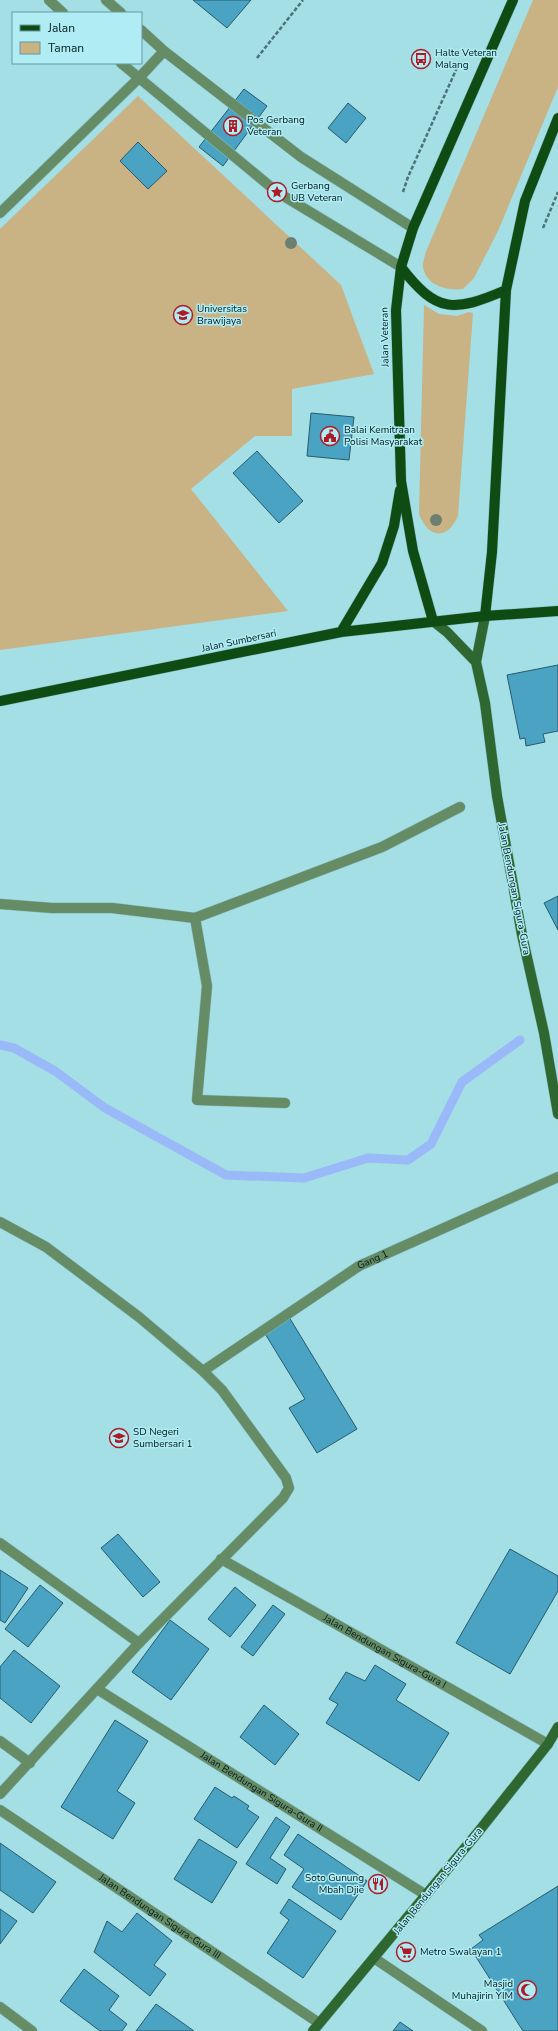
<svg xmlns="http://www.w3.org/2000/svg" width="558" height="2031" font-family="'Nunito Sans',sans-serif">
<rect width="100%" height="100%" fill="#a3dfe5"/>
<!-- green -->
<path fill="#c9b284" d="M533,0H558V87L498,231L474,278L463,289C448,291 426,286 423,267C422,263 425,258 425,254Z
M138,96L341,285L374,374L292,389V436H255L191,489L288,611L0,650V229Z
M424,305L439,314L457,316L469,312L473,313L458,516C447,541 428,538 419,514Z"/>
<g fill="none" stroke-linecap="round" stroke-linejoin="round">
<!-- stream -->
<path stroke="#9ab9f8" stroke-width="9" d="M0,1045L14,1048L55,1071L105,1108L226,1175L304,1178L368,1158L408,1160L431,1144L462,1082L520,1040"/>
</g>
<!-- building -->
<path fill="#4aa3c2" stroke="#285b6d" d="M193,0H251L227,28Z
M244,89L267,106L223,166L199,147Z
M348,103L366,118L346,143L328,128Z
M138,142L167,171L148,189L120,161Z
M311,413L354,417L349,460L307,456Z
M257,451L303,501L279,523L233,473Z
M558,665V731L543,734L545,742L526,746L525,738L520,739L507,675Z
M558,896V930L544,903Z
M289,1317L357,1429L317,1453L289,1408L305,1399L264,1332Z
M118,1534L160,1582L143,1597L101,1548Z
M510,1549L558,1576V1591L510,1674L456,1643Z
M0,1570L28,1588L5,1623L0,1620Z
M40,1585L63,1603L28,1647L5,1629Z
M235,1587L256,1605L230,1637L208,1619Z
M273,1605L285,1614L253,1656L241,1647Z
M170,1620L209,1649L171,1700L132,1672Z
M14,1650L60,1686L31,1723L0,1698V1667Z
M375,1665L406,1684L396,1700L449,1733L419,1781L326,1723L338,1704L329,1699L346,1672L365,1681Z
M264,1705L299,1734L275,1765L240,1737Z
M115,1720L148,1741L117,1791L135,1803L113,1839L61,1807Z
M215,1787L232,1798L234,1796L249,1806L247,1809L259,1817L237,1848L194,1819Z
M276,1817L290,1827L270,1858L286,1869L277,1884L246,1864Z
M298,1834L367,1881L341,1920L292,1887L304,1869L284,1855Z
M199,1839L237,1862L212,1903L174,1879Z
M0,1843L56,1882L33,1913L0,1890Z
M558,1886V2031H523L471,1949L483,1940L479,1935Z
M289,1899L336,1931L303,1978L267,1953L289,1920L280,1913Z
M0,1909L17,1921L0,1944Z
M137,1913L172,1941L154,1965L166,1974L150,1996L94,1952L107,1921L122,1932Z
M84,1969L119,1996L109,2010L127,2024L122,2031H100L60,2001Z
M156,2004L194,2031H136Z
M400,2022L413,2031H393Z"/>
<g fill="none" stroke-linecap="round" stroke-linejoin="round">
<!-- lane casing -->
<g stroke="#86bcc1" stroke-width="11">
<path id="lane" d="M49,0L63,13
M106,0L121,13
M141,30L164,51L301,157L413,228
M121,63L277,192L401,267
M0,213L139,78L164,51
M374,1958L482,2031"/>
</g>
<!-- street casing -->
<g stroke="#86bcc1" stroke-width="11">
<g id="street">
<path d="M0,904L52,908H112L195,918L382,847L460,807"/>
<path d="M195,918L207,986L197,1100L285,1103"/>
<path d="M0,1222L46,1247L139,1317L203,1371L222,1390L286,1478L289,1488L283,1498L139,1643L0,1794"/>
<path id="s1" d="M203,1371L359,1266L558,1177"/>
<path d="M0,1543L139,1643"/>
<path id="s2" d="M221,1559L548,1744"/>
<path id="s3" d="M97,1689L426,1895"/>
<path d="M0,1741L30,1763"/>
<path id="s4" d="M0,1810L319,2023"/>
<path d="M0,2007L32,2031"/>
</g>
</g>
<!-- secondary casing -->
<g stroke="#86bcc1" stroke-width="11">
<path id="secondary" d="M485,616L476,662L485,703L497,796L522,935L544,1033L558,1114
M433,621L447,632L476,662
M313,2031L479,1831L548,1744L558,1727"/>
</g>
<!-- primary casing -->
<g stroke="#86bcc1" stroke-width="11">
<path id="primary" d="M401,267C437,314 454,312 506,290
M485,616L492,552L506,290L525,201L558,118
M433,621L413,551L401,481L396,310L401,267L413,228L513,0
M341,632L382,563L394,526L400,490
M0,701L341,632L485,616L558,611"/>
</g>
<!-- path -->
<path stroke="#4b7378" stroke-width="2.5" stroke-dasharray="4 2" stroke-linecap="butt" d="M257,58L303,0
M403,192L408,177L460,61
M543,228L558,192"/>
<!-- lane -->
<use href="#lane" stroke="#668c66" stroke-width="10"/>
<!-- street -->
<use href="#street" stroke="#668c66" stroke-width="10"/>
<!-- secondary -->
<use href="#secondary" stroke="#2e6830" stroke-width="10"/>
<!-- primary -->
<use href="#primary" stroke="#0e4c14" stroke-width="10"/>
</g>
<!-- trees -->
<g fill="#6d7f71">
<circle cx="291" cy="243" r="6"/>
<circle cx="436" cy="520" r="6"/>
</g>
<!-- icons -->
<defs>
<g id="bus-ring" transform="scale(1)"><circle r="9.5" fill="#afecf3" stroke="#ae1b26" stroke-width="1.5"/><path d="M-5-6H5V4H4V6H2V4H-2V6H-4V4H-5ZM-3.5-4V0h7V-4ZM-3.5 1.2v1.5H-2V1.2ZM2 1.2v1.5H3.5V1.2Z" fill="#ae1b26"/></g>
<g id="building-ring" transform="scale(1)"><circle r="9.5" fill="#afecf3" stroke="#ae1b26" stroke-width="1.5"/><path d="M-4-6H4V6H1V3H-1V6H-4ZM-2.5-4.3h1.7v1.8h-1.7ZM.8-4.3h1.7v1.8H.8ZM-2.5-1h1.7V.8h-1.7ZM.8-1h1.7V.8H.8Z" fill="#ae1b26"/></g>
<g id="sight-ring" transform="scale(1)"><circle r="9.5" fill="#afecf3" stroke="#ae1b26" stroke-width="1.5"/><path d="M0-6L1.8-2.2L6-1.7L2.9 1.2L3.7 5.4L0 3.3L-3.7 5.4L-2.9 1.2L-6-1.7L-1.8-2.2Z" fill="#ae1b26"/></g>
<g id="university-ring" transform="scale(1)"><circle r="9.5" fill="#afecf3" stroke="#ae1b26" stroke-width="1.5"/><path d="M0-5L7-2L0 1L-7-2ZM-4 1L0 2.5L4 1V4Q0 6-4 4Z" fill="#ae1b26"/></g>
<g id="civic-ring" transform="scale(1)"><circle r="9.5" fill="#afecf3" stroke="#ae1b26" stroke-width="1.5"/><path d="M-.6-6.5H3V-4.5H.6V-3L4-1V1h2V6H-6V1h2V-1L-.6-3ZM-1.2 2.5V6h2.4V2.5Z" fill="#ae1b26"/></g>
<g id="school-ring" transform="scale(1)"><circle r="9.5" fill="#afecf3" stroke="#ae1b26" stroke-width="1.5"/><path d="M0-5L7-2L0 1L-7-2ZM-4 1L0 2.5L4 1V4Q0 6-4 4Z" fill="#ae1b26"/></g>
<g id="restaurant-ring" transform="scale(1)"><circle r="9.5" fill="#afecf3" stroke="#ae1b26" stroke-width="1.5"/><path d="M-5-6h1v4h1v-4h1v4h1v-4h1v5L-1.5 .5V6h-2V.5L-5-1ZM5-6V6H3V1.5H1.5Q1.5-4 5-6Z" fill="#ae1b26"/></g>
<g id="supermarket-ring" transform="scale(1)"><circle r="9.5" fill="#afecf3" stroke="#ae1b26" stroke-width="1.5"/><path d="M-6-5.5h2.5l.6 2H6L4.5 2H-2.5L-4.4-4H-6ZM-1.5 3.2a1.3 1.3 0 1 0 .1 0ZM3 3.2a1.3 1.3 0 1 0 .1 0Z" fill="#ae1b26"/></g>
<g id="mosque-ring" transform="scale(1)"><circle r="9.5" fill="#afecf3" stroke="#ae1b26" stroke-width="1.5"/><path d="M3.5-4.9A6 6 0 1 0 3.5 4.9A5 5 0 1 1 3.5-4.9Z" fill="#ae1b26"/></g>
</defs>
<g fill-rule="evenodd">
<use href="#bus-ring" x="421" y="59"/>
<use href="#building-ring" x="233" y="126"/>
<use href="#sight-ring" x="277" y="192"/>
<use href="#university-ring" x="183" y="315"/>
<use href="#civic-ring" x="330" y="436"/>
<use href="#school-ring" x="119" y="1438"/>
<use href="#restaurant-ring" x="378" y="1884"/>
<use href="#supermarket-ring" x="406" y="1952"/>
<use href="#mosque-ring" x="527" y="1990"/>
</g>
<g text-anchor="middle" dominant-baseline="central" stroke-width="3" stroke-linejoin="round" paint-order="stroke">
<!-- poi labels -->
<g font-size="10" fill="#031b1e" stroke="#afecf3" text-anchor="start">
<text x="435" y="53">Halte Veteran<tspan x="435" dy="12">Malang</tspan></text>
<text x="247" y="120">Pos Gerbang<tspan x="247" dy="12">Veteran</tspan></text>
<text x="291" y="186">Gerbang<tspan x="291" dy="12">UB Veteran</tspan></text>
<text x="197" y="309">Universitas<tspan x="197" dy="12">Brawijaya</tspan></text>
<text x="344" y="430">Balai Kemitraan<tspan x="344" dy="12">Polisi Masyarakat</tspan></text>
<text x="133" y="1432">SD Negeri<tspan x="133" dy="12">Sumbersari 1</tspan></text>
<text x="364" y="1878" text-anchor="end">Soto Gunung<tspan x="364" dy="12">Mbah Djie</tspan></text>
<text x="420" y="1952">Metro Swalayan 1</text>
<text x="513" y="1984" text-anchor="end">Masjid<tspan x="513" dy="12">Muhajirin YIM</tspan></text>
</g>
<!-- street labels -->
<g font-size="10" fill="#031b1e" stroke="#afecf3">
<text transform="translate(385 337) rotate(-91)">Jalan Veteran</text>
<text transform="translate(239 641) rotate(-12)">Jalan Sumbersari</text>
<text transform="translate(514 889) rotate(79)">Jalan Bendungan Sigura-Gura</text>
<text stroke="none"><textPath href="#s1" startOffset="203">Gang 1</textPath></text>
<text stroke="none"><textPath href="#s2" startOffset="188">Jalan Bendungan Sigura-Gura I</textPath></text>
<text stroke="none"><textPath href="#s3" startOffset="194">Jalan Bendungan Sigura-Gura II</textPath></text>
<text transform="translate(438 1881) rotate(-51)">Jalan Bendungan Sigura-Gura</text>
<text stroke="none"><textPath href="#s4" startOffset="192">Jalan Bendungan Sigura-Gura III</textPath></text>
</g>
</g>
<!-- legend -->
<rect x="12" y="12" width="130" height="52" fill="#afecf3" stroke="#6a989e"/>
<rect x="20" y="25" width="20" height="6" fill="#0e4c14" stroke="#6a989e"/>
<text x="48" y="32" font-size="12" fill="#031b1e">Jalan</text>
<rect x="20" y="42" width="20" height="12" fill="#c9b284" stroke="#6a989e"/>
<text x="48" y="52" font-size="12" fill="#031b1e">Taman</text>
</svg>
